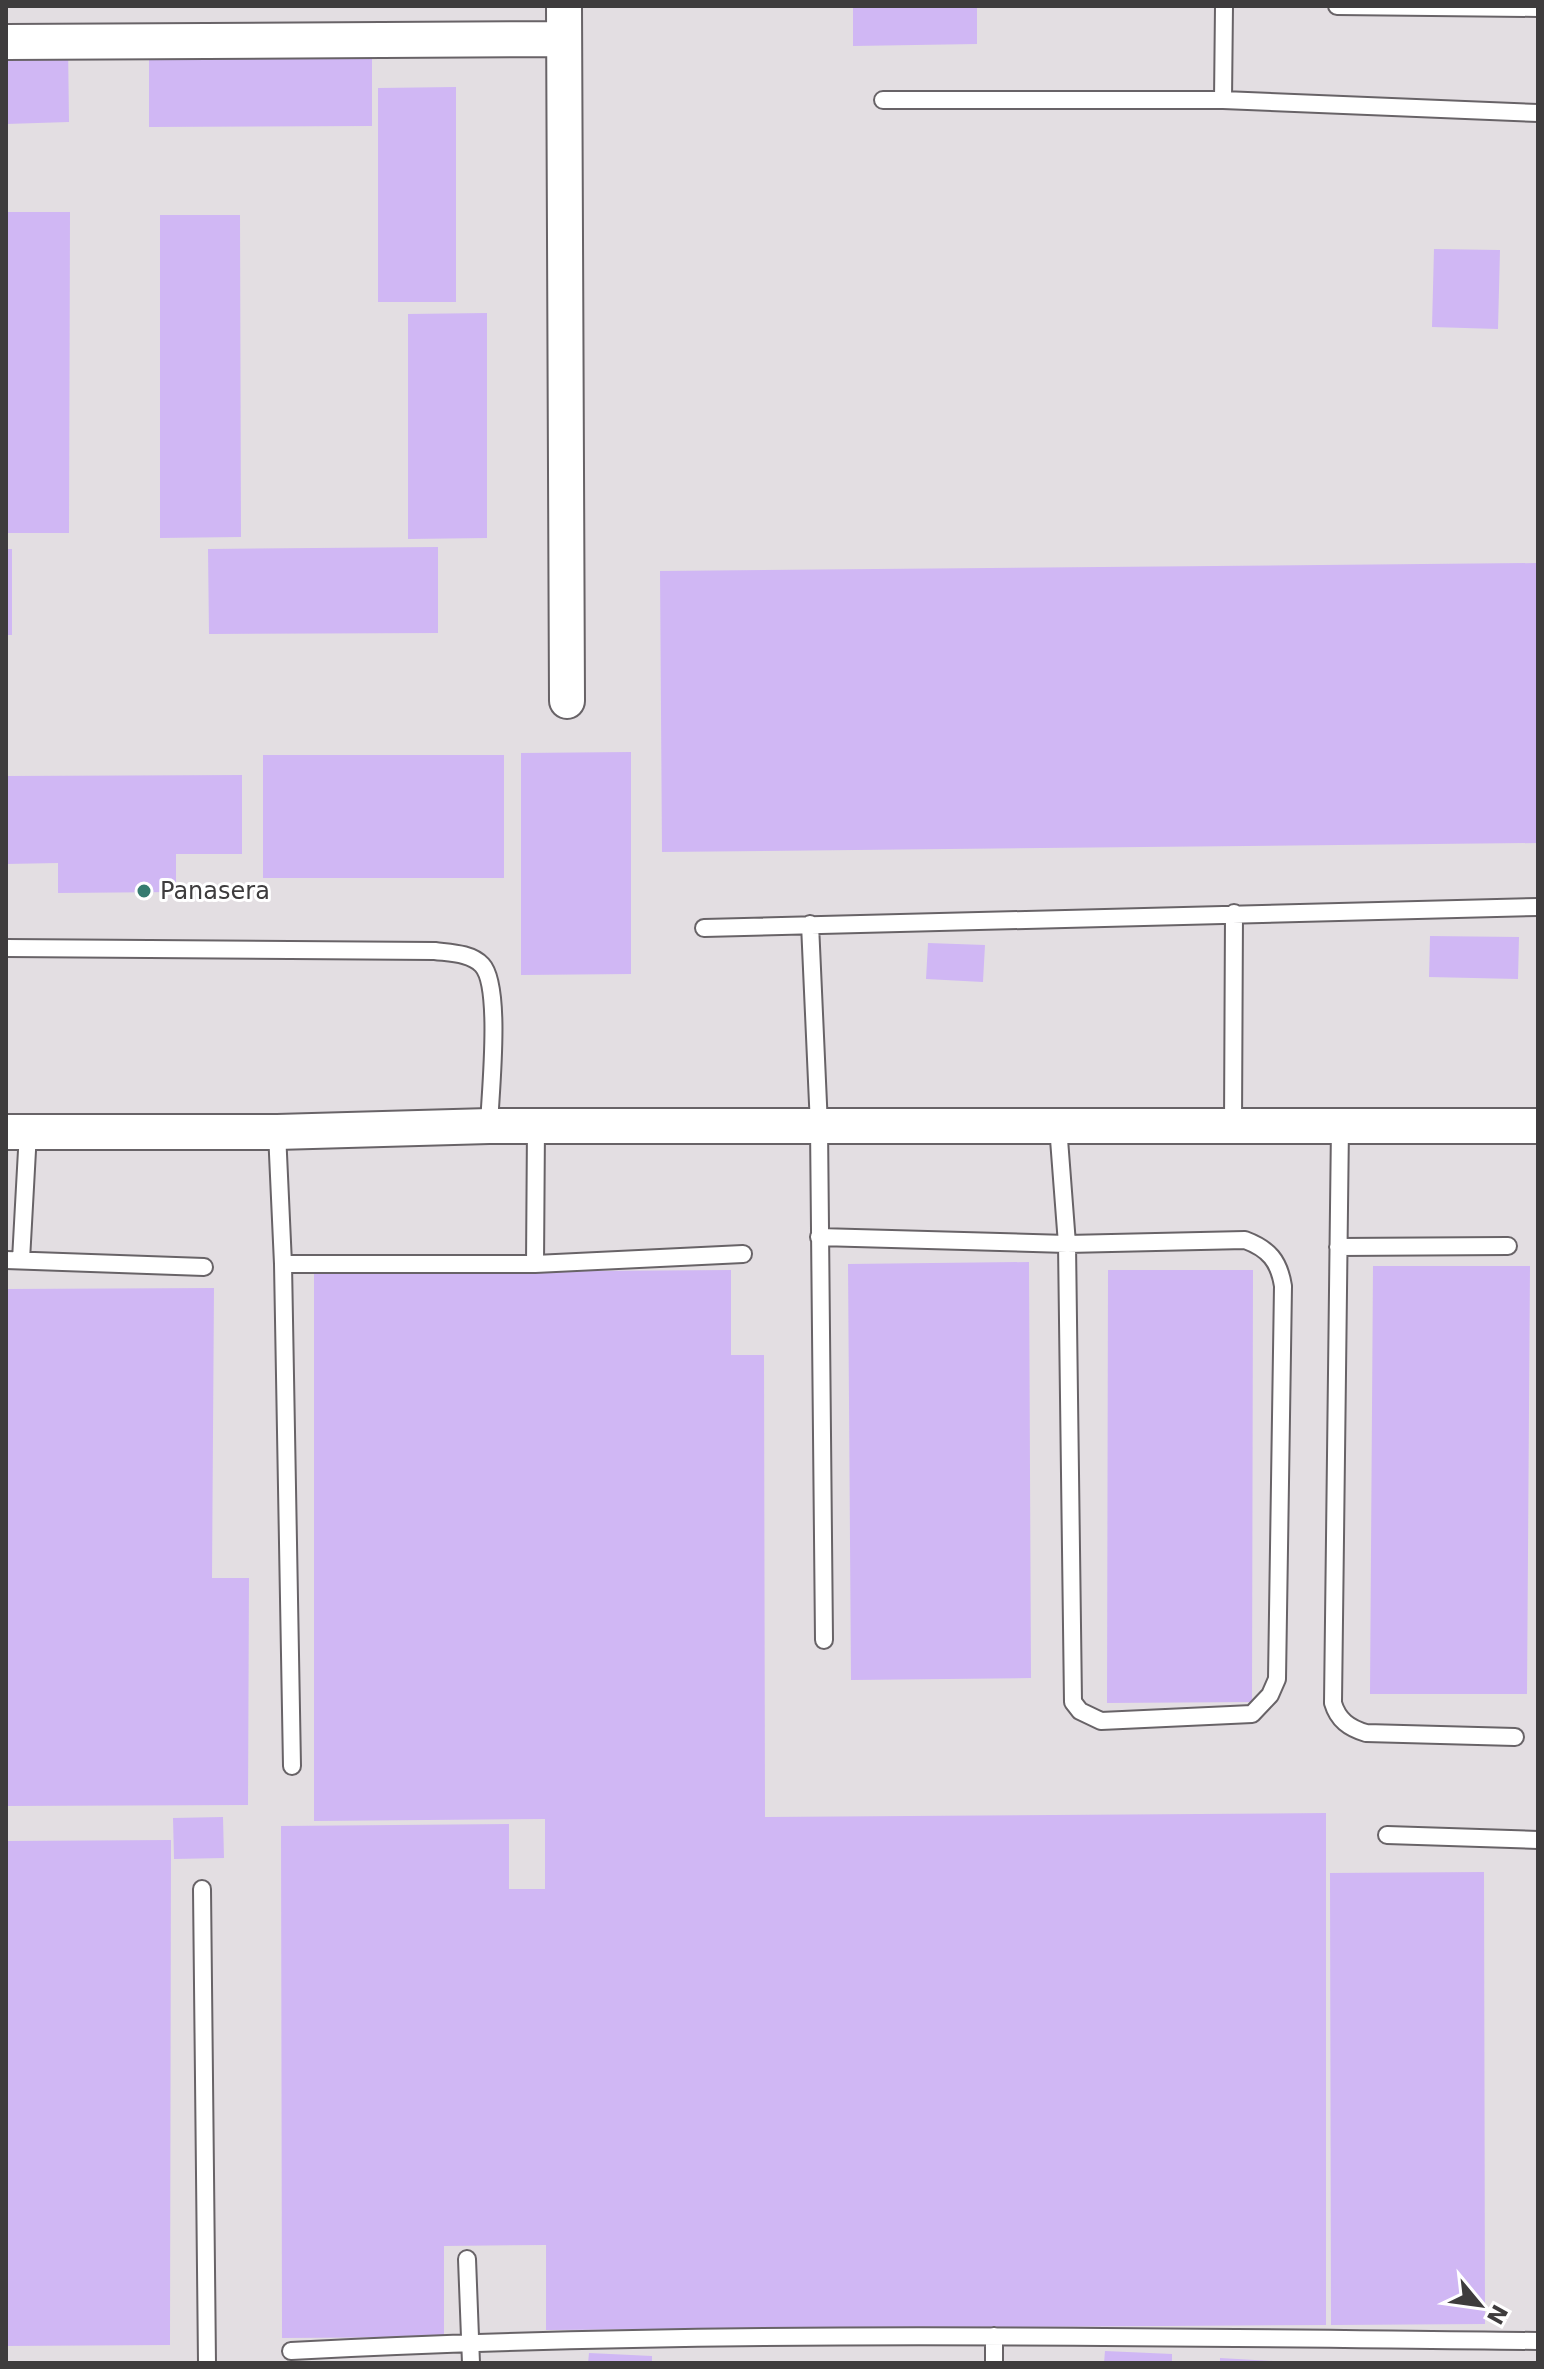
<svg xmlns="http://www.w3.org/2000/svg" width="1544" height="2369" font-family="'DejaVu Sans',sans-serif">
<rect width="100%" height="100%" fill="#e3dee2"/>
<!-- building -->
<path fill="#d0b7f4" d="M853,6H977V44L853,46Z
M68,43L69,122L6,124V45Z
M372,46V126L149,127V47Z
M456,87V302H378V88Z
M6,212H70L69,533H6Z
M160,215H240L241,537L160,538Z
M1434,249L1500,250L1498,329L1432,327Z
M487,313V538L408,539V314Z
M438,547V633L209,634L208,549Z
M6,549H12V635H6Z
M1538,563V843L662,852L660,571Z
M631,752V974L521,975V753Z
M263,755H504V878H263Z
M242,775V854H176V892L58,893V863L6,864V776Z
M1430,936L1519,937L1518,979L1429,977Z
M928,943L985,945L983,982L926,979Z
M1029,1262L1031,1678L851,1680L848,1264Z
M1373,1266H1530L1527,1694H1370Z
M731,1270V1355H764L765,1817L1326,1813V2325L546,2330V2245L444,2246V2337L282,2338L281,1826L509,1824V1889H545V1819L314,1821V1273Z
M1108,1270H1253L1252,1702L1107,1703Z
M214,1288L212,1578H249L248,1805L6,1806V1289Z
M223,1817L224,1858L174,1859L173,1818Z
M171,1840L170,2345L6,2346V1841Z
M1484,1872L1485,2324L1331,2325L1330,1873Z
M1105,2351L1172,2354V2363H1104Z
M589,2353L652,2356V2363H588Z
M1220,2358L1273,2361V2363H1220Z"/>
<g fill="none" stroke-linecap="round" stroke-linejoin="round">
<!-- lane casing -->
<g stroke="#686367" stroke-width="20">
<path id="lane" d="M1337,6L1538,8
M883,100H1223L1538,113
M1223,100L1224,6
M810,924L819,1126L824,1640
M704,928L1538,907
M6,948L435,951C450,953 471,953 482,965C502,986 490,1094 489,1126
M1233,1126L1234,913
M1340,1126L1333,1703C1338,1720 1349,1728 1366,1733L1515,1737
M277,1132L283,1264L292,1766
M819,1237L1067,1244L1245,1240C1269,1249 1279,1261 1283,1286L1277,1679L1270,1695L1252,1714L1101,1721L1080,1711L1073,1702L1067,1244L1058,1126
M1338,1247L1508,1246
M6,1260L204,1267
M21,1260L28,1132
M283,1264H535L743,1254
M535,1264L536,1126
M1387,1835L1538,1840
M202,1889L207,2363
M467,2259L471,2363
M291,2351C706,2329 1122,2337 1538,2341
M994,2363V2336"/>
</g>
<!-- street casing -->
<g stroke="#686367" stroke-width="38">
<path id="street" d="M564,6L567,701
M6,42L564,39
M6,1132H277L489,1126H1538"/>
</g>
<!-- lane -->
<use href="#lane" stroke="#fff" stroke-width="16"/>
<!-- street -->
<use href="#street" stroke="#fff" stroke-width="34"/>
</g>
<!-- markers -->
<circle fill="#367b70" stroke="#fff" stroke-width="3" cx="144" cy="891" r="8"/>
<g text-anchor="middle" dominant-baseline="central" stroke-width="6" stroke-linejoin="round" paint-order="stroke">
<!-- poi labels -->
<g font-size="24" fill="#3e3c3d" stroke="#fff" text-anchor="start">
<text x="160" y="891">Panasera</text>
</g>
</g>
<!-- border -->
<rect width="1544" height="2369" fill="none" stroke="#3e3c3d" stroke-width="16"/>
<!-- north arrow -->
<g transform="translate(1480 2305) rotate(119)" stroke="#ffffff" stroke-width="6" paint-order="stroke">
<path d="M0-6L14 30L0 20L-14 30Z" fill="#3e3c3d"/>
<text y="-12" font-size="22" font-weight="bold" text-anchor="middle" fill="#3e3c3d">N</text>
</g>
</svg>
